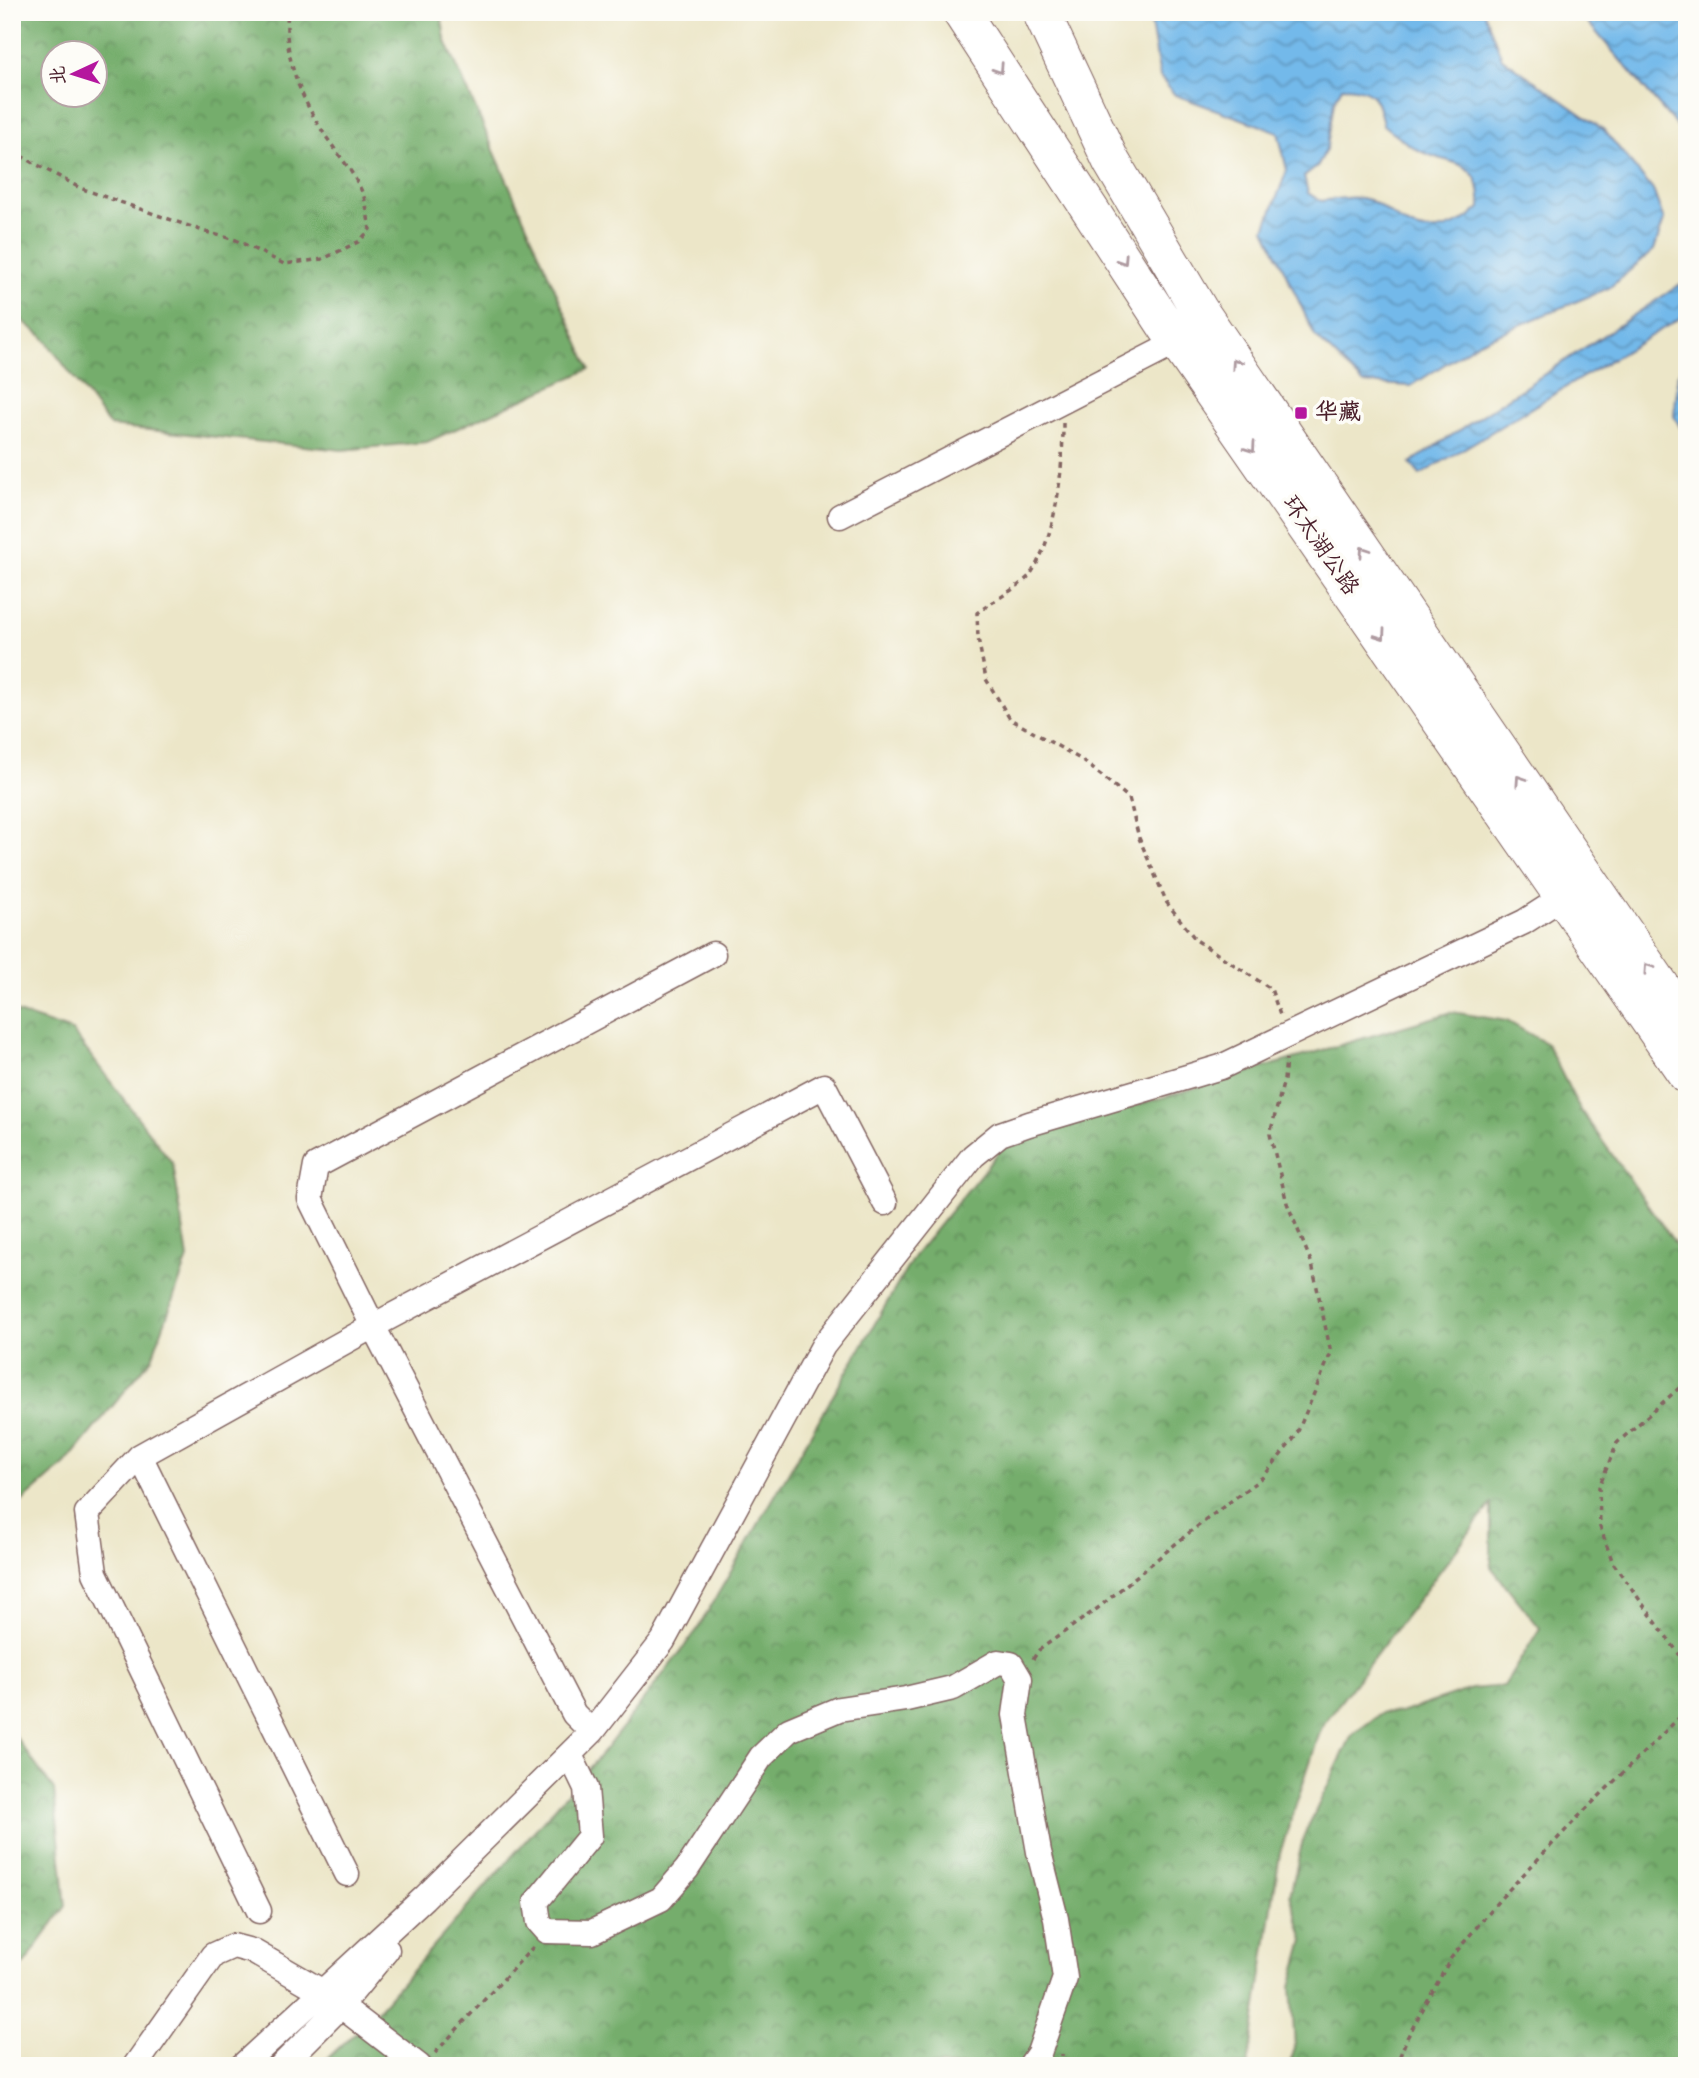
<svg xmlns="http://www.w3.org/2000/svg" width="1699" height="2078" font-family="Mynerve,'LXGW WenKai TC',sans-serif">
<defs>
<pattern id="forest-crowns" width="20" height="18" patternUnits="userSpaceOnUse" patternTransform="scale(1.75)"><rect width="20" height="18" fill="#74ad6c"/><path d="M2 6a3 3 0 1 1 6 0M12 15a3 3 0 1 1 6 0" fill="none" stroke="#618c59"/></pattern>
<pattern id="water-waves" width="16" height="10" patternUnits="userSpaceOnUse" patternTransform="scale(1.75)"><rect width="16" height="10" fill="#73b9ea"/><path d="M0 5q4-4 8 0t8 0" fill="none" stroke="#6096be"/></pattern>
</defs>
<rect width="100%" height="100%" fill="#fdfcf7"/>
<filter id="ink" filterUnits="userSpaceOnUse"><feTurbulence type="fractalNoise" baseFrequency=".0143" numOctaves="2"/><feDisplacementMap in="SourceGraphic" scale="14" xChannelSelector="R" yChannelSelector="G"/><feConvolveMatrix kernelMatrix="1 2 1 2 8 2 1 2 1" color-interpolation-filters="sRGB"/></filter>
<filter id="wash" filterUnits="userSpaceOnUse"><feTurbulence type="fractalNoise" baseFrequency=".00686" numOctaves="4" result="noise"/><feDisplacementMap in="SourceGraphic" scale="28" xChannelSelector="R" yChannelSelector="G"/><feGaussianBlur stdDeviation="1.57" result="paint"/><feColorMatrix in="noise" values="0 0 0 0 0 0 0 0 0 0 0 0 0 0 0 0 0 1.4 0 .05"/><feComposite in="paint" operator="in"/></filter>
<g filter="url(#wash)">
<rect width="100%" height="100%" fill="#ece6c8"/>
<!-- forest -->
<path fill="url(#forest-crowns)" stroke="#5f664c" stroke-width="2" fill-rule="evenodd" d="M12,12H441L445,39L590,369L427,442L342,450L110,426L43,337L12,312ZM52,52H94V94H52Z
M12,1011L72,1031L173,1164L188,1258L152,1358L65,1464L12,1510Z
M1452,1012L1507,1021L1547,1044L1579,1108L1687,1260V2066H1289L1295,2048L1291,1986L1304,1940L1290,1895L1304,1835L1352,1735L1383,1712L1400,1713L1471,1689L1504,1686L1540,1628L1491,1567V1504L1322,1726L1280,1853L1248,2066H319L369,2020L604,1751L697,1630L914,1256L1005,1144Z
M12,1732L54,1790L66,1906L12,1981Z"/>
<!-- water -->
<path fill="url(#water-waves)" stroke="#5e6c8a" stroke-width="2" fill-rule="evenodd" d="M1149,12H1484L1502,58L1604,130L1653,190L1664,220L1654,250L1609,288L1479,342L1411,386L1363,383L1315,336L1265,229L1287,170L1278,132L1175,95L1160,77ZM1342,87C1372,87 1378,97 1383,125C1395,134 1407,145 1420,151C1452,166 1483,158 1480,208C1459,227 1432,238 1406,224C1393,217 1383,206 1369,200C1354,195 1336,199 1321,201L1308,193L1304,177L1318,166L1327,147L1334,102Z
M1579,12H1687V138Z
M1687,280V314L1420,475L1410,463Z
M1687,361V439L1674,416L1678,374Z"/>
</g>
<g filter="url(#ink)">
<g fill="none" stroke-linecap="round" stroke-linejoin="round">
<!-- minor casing -->
<g stroke="#836562" stroke-width="27">
<path id="minor" d="M840,516L1178,342L1189,334
M140,1456L373,1326L824,1086L885,1203
M592,1732L574,1714L373,1326L310,1199L316,1166L713,954
M570,1755L586,1788L590,1836L536,1902L539,1922L547,1931L592,1932L661,1899L687,1869L761,1757L789,1730L839,1709L906,1699L953,1688L998,1662L1011,1664L1020,1679L1015,1715L1039,1852L1056,1919L1065,1978L1039,2053L1030,2066
M259,1911L95,1573L87,1513L140,1456L347,1874
M341,2006L419,2066
M135,2066L213,1955L233,1946L252,1951L323,1992
M242,2066L424,1898L592,1732L663,1641L823,1346L973,1156L1000,1134L1029,1124L1221,1067L1524,922L1563,897
M281,2066L341,2006L387,1950"/>
</g>
<!-- highway casing -->
<g stroke="#836562" stroke-width="39">
<path id="highway" d="M961,12L1166,326L1687,1075
M1041,12L1111,161L1199,310L1687,1024"/>
</g>
<!-- path -->
<path stroke="#836562" stroke-width="3.5" stroke-dasharray="5 5" stroke-linecap="butt" d="M12,151L80,188L206,232L236,240L284,264L323,259L360,241L370,229C368,219 367,207 364,197C356,175 340,157 327,138C302,101 282,57 288,12
M1063,423C1063,470 1057,535 1030,575C1022,585 989,604 977,613L978,638L986,679L1010,719L1082,760L1129,798L1139,838L1167,903L1196,940L1271,989L1281,1018
M1687,1381L1617,1443L1599,1487L1600,1527L1613,1563L1687,1665
M1033,1659L1039,1650L1098,1608L1190,1532L1263,1477L1296,1436L1331,1353L1312,1264L1287,1203L1270,1134L1284,1080L1286,1059
M435,2053L534,1946
M1062,2066V2054
M1396,2066L1407,2038L1451,1958L1500,1899L1581,1814L1687,1710"/>
<!-- minor -->
<use href="#minor" stroke="#fff" stroke-width="24"/>
<!-- highway -->
<use href="#highway" stroke="#fff" stroke-width="37"/>
</g>
<!-- one-way arrows -->
<defs><path id="oneway-chevron" d="M-2-3.5L2.5 0L-2 3.5" fill="none" stroke-width="1.6" stroke-linecap="round" stroke-linejoin="round" transform="scale(1.75)"/></defs>
<g stroke="#ae9aa0">
<use href="#oneway-chevron" transform="translate(999 69) rotate(57)"/>
<use href="#oneway-chevron" transform="translate(1123 260) rotate(57)"/>
<use href="#oneway-chevron" transform="translate(1236 363) rotate(-124)"/>
<use href="#oneway-chevron" transform="translate(1251 448) rotate(55)"/>
<use href="#oneway-chevron" transform="translate(1364 551) rotate(-124)"/>
<use href="#oneway-chevron" transform="translate(1381 635) rotate(55)"/>
<use href="#oneway-chevron" transform="translate(1520 780) rotate(-124)"/>
<use href="#oneway-chevron" transform="translate(1648 968) rotate(-124)"/>
</g>
</g>
<!-- markers -->
<rect fill="#b5179e" stroke="#fdfcf7" stroke-width="2.5" x="1294" y="406" width="14" height="14" rx="3.5"/>
<g text-anchor="middle" dominant-baseline="central" stroke-width="7" stroke-linejoin="round" paint-order="stroke">
<!-- poi labels -->
<g font-size="23" font-weight="bold" fill="#4a1f2b" stroke="#fdfcf7" text-anchor="start">
<text x="1315" y="413">华藏</text>
</g>
<!-- street labels -->
<g font-size="23" fill="#4a1f2b" stroke="#fdfcf7">
<text transform="translate(1320 546) rotate(55)">环太湖公路</text>
</g>
</g>
<!-- margin -->
<rect width="1699" height="2078" fill="none" stroke="#fdfcf7" stroke-width="42"/>
<!-- north arrow -->
<g transform="translate(74 74) rotate(266)"><circle r="33" fill="#fdfcf7" stroke="#b5a4a5" stroke-width="2"/>
<path d="M0-5L12 26L0 18L-12 26Z" fill="#b5179e"/>
<text y="-10" font-size="19" font-weight="bold" text-anchor="middle" fill="#4a1f2b">北</text>
</g>
</svg>
